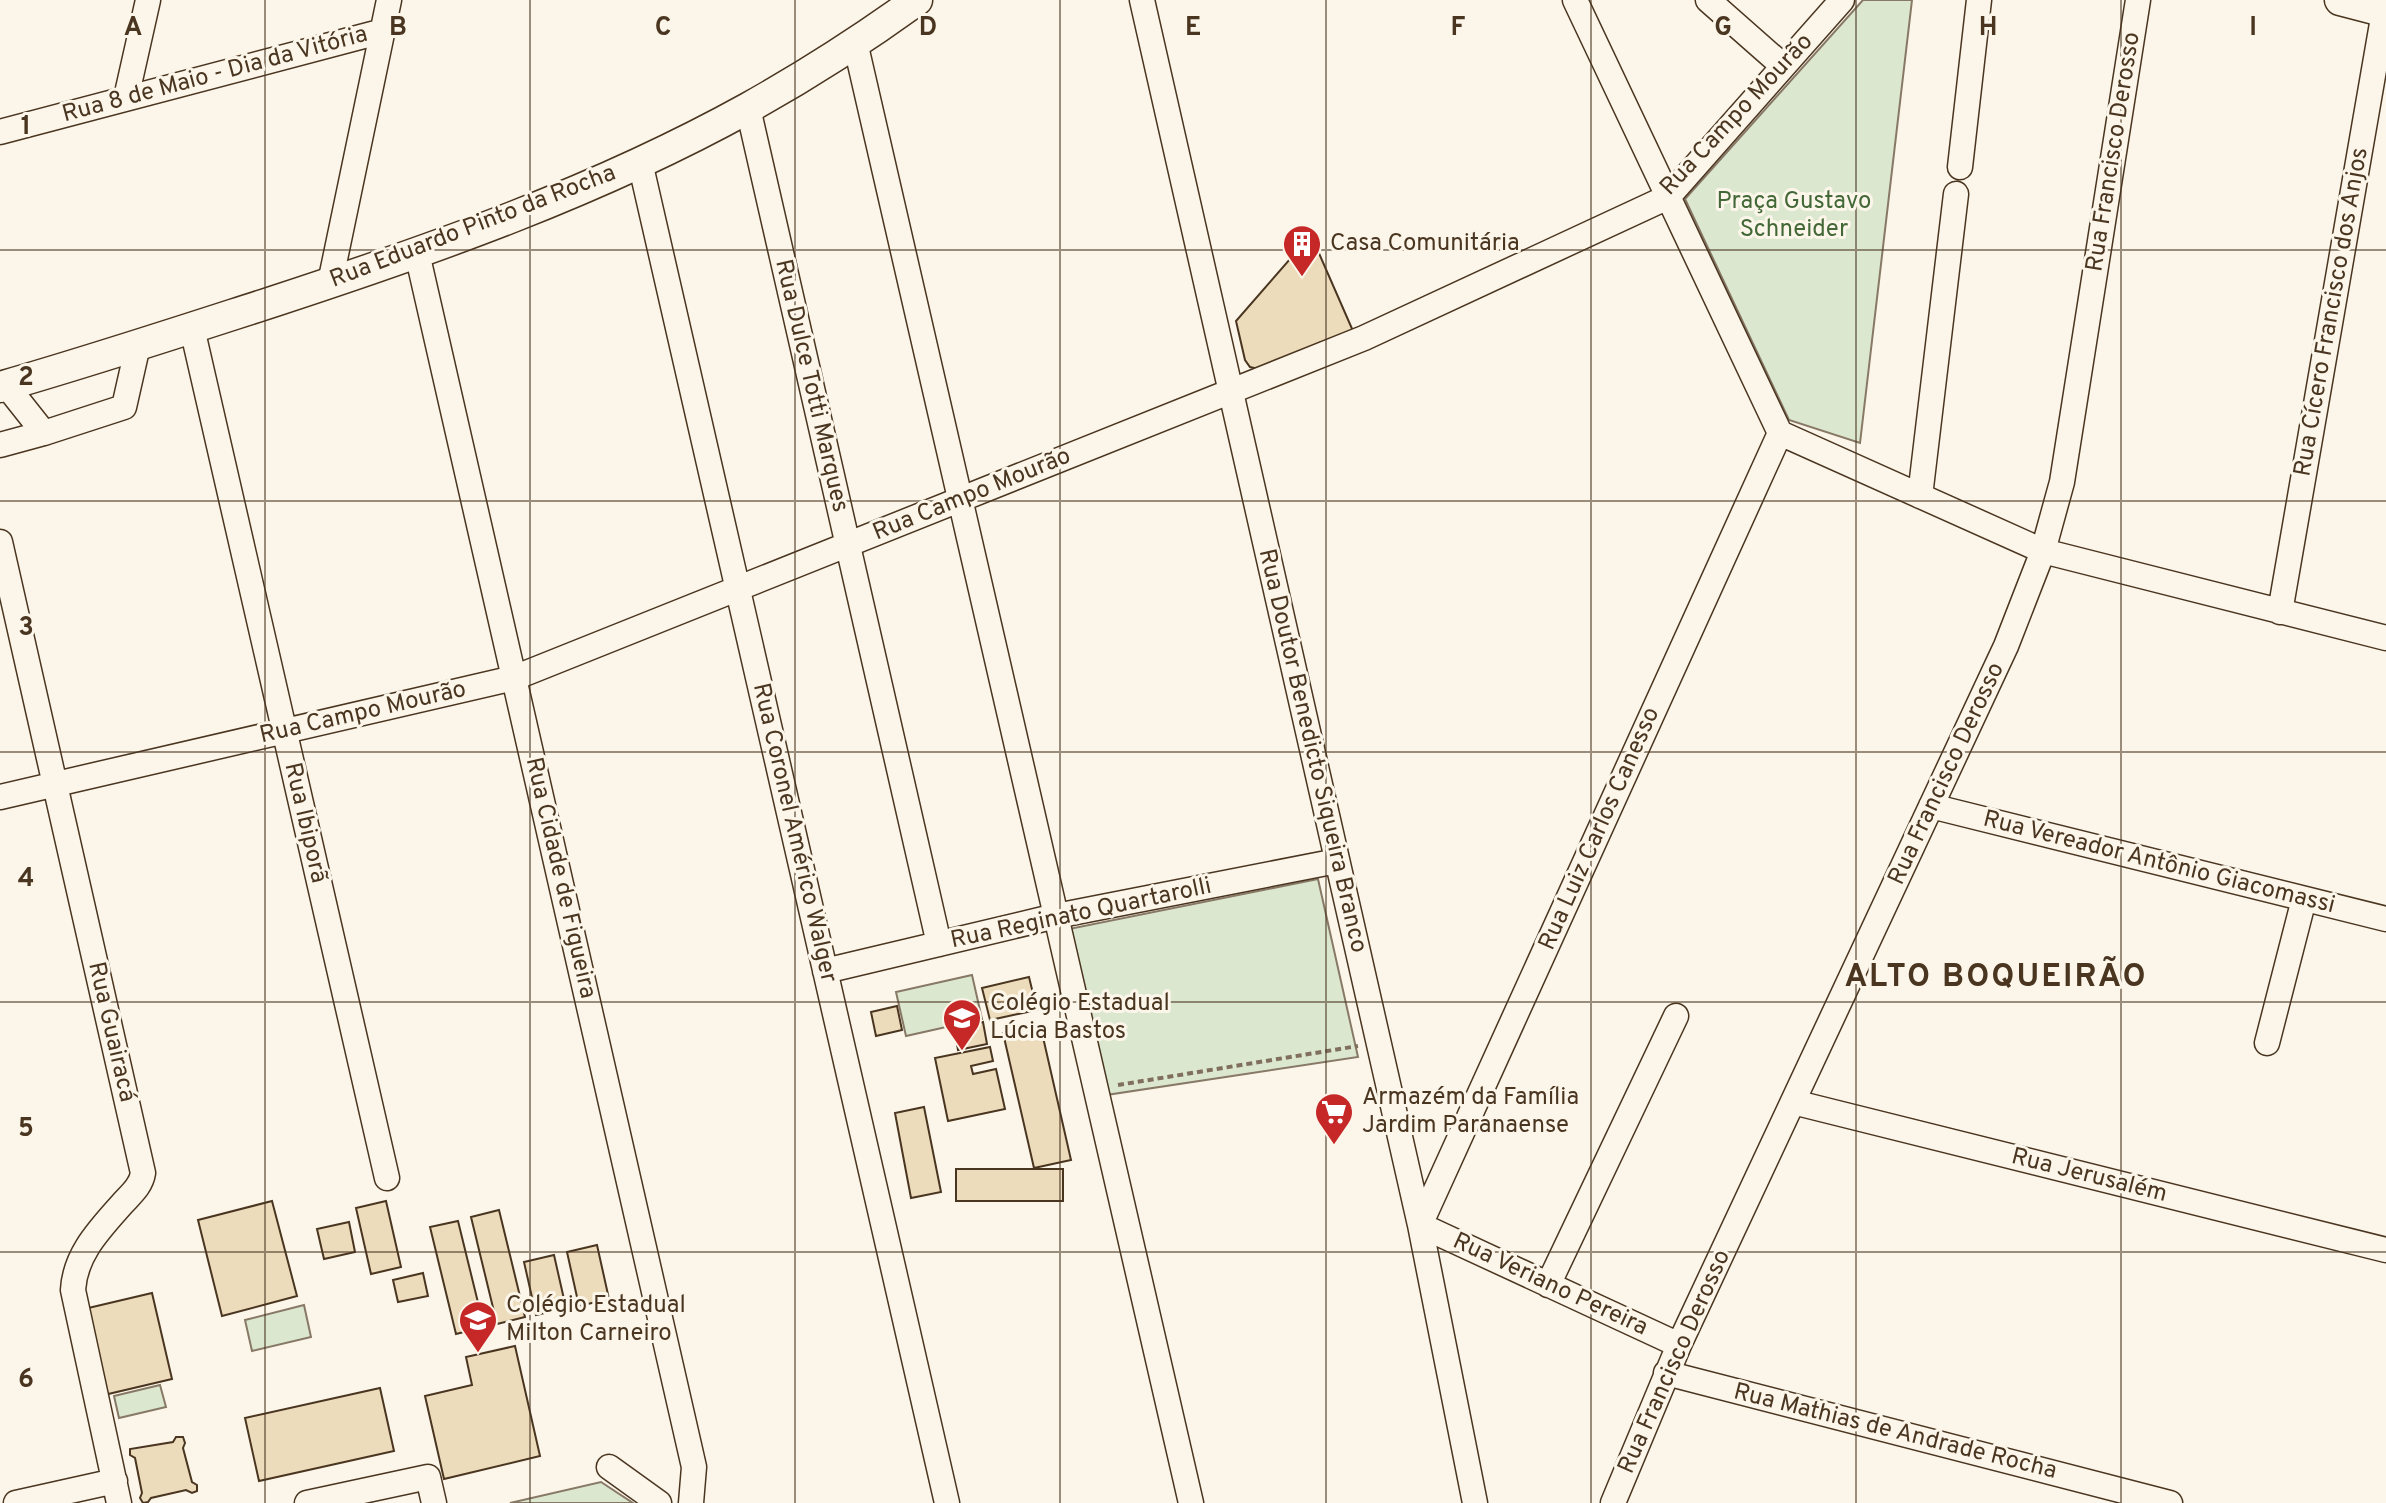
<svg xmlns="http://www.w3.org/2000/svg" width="2386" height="1503" font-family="Overpass,sans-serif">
<rect width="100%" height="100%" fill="#fbf6e9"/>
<!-- green -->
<path fill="#dce7d0" stroke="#887966" stroke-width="2" d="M1863,0H1912L1860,443L1789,420L1685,199Z
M1318,879L1358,1057L1106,1095L1069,929Z
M972,975L982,1019L906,1036L896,992Z
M304,1305L311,1337L252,1351L245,1320Z
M160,1385L166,1407L119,1418L114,1396Z
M601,1482L633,1503H510Z"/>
<!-- building -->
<path fill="#ecdcbc" stroke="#4a3520" stroke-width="2" d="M1311,235L1353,331L1258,369L1250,367L1245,360L1236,321Z
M1029,977L1037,1010L990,1020L982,988Z
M897,1006L902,1030L876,1036L871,1012Z
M983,1022L987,1044L958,1050L954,1028Z
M1040,1024L1071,1160L1034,1168L1003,1033Z
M990,1047L993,1061L971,1066L973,1074L996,1069L1005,1109L948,1121L935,1058Z
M924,1107L941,1192L911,1198L895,1113Z
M956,1169H1063V1201H956Z
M272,1201L297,1296L222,1316L198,1220Z
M386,1201L401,1267L371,1274L356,1208Z
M499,1210L525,1317L497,1324L471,1217Z
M458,1221L484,1327L456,1334L430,1227Z
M349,1222L355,1252L324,1259L317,1229Z
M597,1245L609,1299L579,1306L567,1252Z
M554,1255L566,1308L536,1315L524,1262Z
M423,1273L428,1296L398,1302L393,1280Z
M152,1293L172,1379L104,1395L84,1309Z
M515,1346L540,1456L444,1479L425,1396L472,1385L466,1357Z
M380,1388L394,1451L259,1481L245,1418Z
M176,1437H183L185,1443L183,1448L192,1482L197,1485V1491L192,1493L186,1490L151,1498L148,1502L143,1503L140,1498L142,1493L135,1458L130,1455V1449L173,1442Z"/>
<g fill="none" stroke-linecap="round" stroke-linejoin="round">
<!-- minor casing -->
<g stroke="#4a3520" stroke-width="27">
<path id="minor" d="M1142,0L1420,1225L1475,1503
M1575,0L1780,433L2043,551L2386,638
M1708,0L1783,66
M855,42L1191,1503
M126,98L148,0
M748,108L939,944
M0,132L383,31
M640,162L947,1503
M1960,167L1979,0
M417,253L694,1467L691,1503
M330,283L389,0
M192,328L387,1178
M6,385L44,433L124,407L138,345
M0,445L44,433
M1920,496L1956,194
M0,542L143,1173C141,1186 131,1194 122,1204C100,1229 75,1254 73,1290L119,1503
M2280,612L2384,12
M0,797L514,678L1364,338L1668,197L1842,0
M1931,806L2386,919
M825,971L1056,916L1337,861
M2267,1043L2304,899
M1793,1102L2386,1250
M1548,1285L1676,1016
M1679,1345L1420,1225L1780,433
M1666,1373L2170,1503
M609,1467L659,1503
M16,1503L115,1481
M307,1503L428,1477L434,1503
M1613,1503L1679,1345L2006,646L2043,551L2062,482L2138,0"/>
</g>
<!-- major casing -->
<g stroke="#4a3520" stroke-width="33">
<path id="major" d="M2340,0L2386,12
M0,387C91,361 182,331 272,302C434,249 598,191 748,108C807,75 863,39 917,0"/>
</g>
<!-- path -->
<path stroke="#7f6f5c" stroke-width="4" stroke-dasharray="6 4" stroke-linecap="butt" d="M1118,1085L1358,1046"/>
<!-- minor -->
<use href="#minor" stroke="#fbf6e9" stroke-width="24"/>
<!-- major -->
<use href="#major" stroke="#fbf6e9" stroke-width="30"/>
</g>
<!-- grid -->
<path fill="none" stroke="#4a3520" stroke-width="2" stroke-opacity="0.55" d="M265,0V1503M530,0V1503M795,0V1503M1060,0V1503M1326,0V1503M1591,0V1503M1856,0V1503M2121,0V1503M0,250H2386M0,501H2386M0,752H2386M0,1002H2386M0,1252H2386"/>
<!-- icons -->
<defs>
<g id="building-pin" transform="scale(2)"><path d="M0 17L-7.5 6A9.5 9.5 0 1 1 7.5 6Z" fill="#c62828" stroke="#fbf6e9"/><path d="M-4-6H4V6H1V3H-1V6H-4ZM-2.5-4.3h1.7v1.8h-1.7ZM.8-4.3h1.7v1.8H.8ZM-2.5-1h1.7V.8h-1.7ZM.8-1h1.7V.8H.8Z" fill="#fff"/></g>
<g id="school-pin" transform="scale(2)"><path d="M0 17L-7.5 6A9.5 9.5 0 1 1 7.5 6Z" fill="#c62828" stroke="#fbf6e9"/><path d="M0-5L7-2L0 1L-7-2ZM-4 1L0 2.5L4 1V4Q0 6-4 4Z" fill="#fff"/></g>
<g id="supermarket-pin" transform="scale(2)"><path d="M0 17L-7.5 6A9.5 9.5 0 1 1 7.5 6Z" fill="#c62828" stroke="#fbf6e9"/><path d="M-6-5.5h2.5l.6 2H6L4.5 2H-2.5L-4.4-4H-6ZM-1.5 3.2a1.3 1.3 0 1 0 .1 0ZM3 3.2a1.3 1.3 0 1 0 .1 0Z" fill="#fff"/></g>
</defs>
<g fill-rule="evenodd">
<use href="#building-pin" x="1302" y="244"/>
<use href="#school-pin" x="962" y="1018"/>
<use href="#supermarket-pin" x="1334" y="1112"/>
<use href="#school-pin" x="478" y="1320"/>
</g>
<g text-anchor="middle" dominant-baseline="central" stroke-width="6" stroke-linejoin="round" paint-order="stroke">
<!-- street labels -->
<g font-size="24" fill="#4a3520" stroke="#fbf6e9">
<text transform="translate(215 75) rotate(-15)">Rua 8 de Maio - Dia da Vitória</text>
<text transform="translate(1737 115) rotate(-47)">Rua Campo Mourão</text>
<text transform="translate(2114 152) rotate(-81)">Rua Francisco Derosso</text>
<text transform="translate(473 227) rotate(-21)">Rua Eduardo Pinto da Rocha</text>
<text transform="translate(2332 312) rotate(-80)">Rua Cícero Francisco dos Anjos</text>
<text transform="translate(811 386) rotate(77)">Rua Dulce Totti Marques</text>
<text transform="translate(972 495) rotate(-22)">Rua Campo Mourão</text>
<text transform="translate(363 713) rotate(-13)">Rua Campo Mourão</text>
<text transform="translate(1312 751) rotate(77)">Rua Doutor Benedicto Siqueira Branco</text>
<text transform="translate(1947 774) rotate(-65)">Rua Francisco Derosso</text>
<text transform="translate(305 823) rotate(77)">Rua Ibiporã</text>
<text transform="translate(1600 829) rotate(-66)">Rua Luiz Carlos Canesso</text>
<text transform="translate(794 833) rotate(77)">Rua Coronel Américo Walger</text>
<text transform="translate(2159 863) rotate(14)">Rua Vereador Antônio Giacomassi</text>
<text transform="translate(560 878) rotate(77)">Rua Cidade de Figueira</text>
<text transform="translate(1081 914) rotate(-12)">Rua Reginato Quartarolli</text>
<text transform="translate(111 1032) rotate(77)">Rua Guairacá</text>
<text transform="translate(2089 1176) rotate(14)">Rua Jerusalém</text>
<text transform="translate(1550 1285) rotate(25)">Rua Veriano Pereira</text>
<text transform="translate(1675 1362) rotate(-66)">Rua Francisco Derosso</text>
<text transform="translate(1895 1432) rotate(14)">Rua Mathias de Andrade Rocha</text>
</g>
<!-- park labels -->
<g font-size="24" fill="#436837" stroke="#fbf6e9">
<text x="1794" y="202">Praça Gustavo<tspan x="1794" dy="28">Schneider</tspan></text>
</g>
<!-- poi labels -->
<g font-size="24" fill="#4a3520" stroke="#fbf6e9" text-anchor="start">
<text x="1330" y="244">Casa Comunitária</text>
<text x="990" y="1004">Colégio Estadual<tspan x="990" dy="28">Lúcia Bastos</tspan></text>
<text x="1362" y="1098">Armazém da Família<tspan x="1362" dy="28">Jardim Paranaense</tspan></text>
<text x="506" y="1306">Colégio Estadual<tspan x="506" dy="28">Milton Carneiro</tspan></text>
</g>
<!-- district labels -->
<g font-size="32" font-weight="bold" letter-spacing="2" fill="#4a3520" stroke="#fbf6e9">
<text x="1996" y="978">ALTO BOQUEIRÃO</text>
</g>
</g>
<g font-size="26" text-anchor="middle" font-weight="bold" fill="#4a3520" stroke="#fbf6e9" stroke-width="6" stroke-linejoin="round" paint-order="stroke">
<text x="133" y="35">A</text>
<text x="398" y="35">B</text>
<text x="663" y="35">C</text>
<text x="928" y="35">D</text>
<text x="1193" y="35">E</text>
<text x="1458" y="35">F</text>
<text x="1723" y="35">G</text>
<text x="1988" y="35">H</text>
<text x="2253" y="35">I</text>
<text x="26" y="134">1</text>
<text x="26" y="385">2</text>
<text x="26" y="635">3</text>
<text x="26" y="886">4</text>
<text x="26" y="1136">5</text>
<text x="26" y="1387">6</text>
</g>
</svg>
